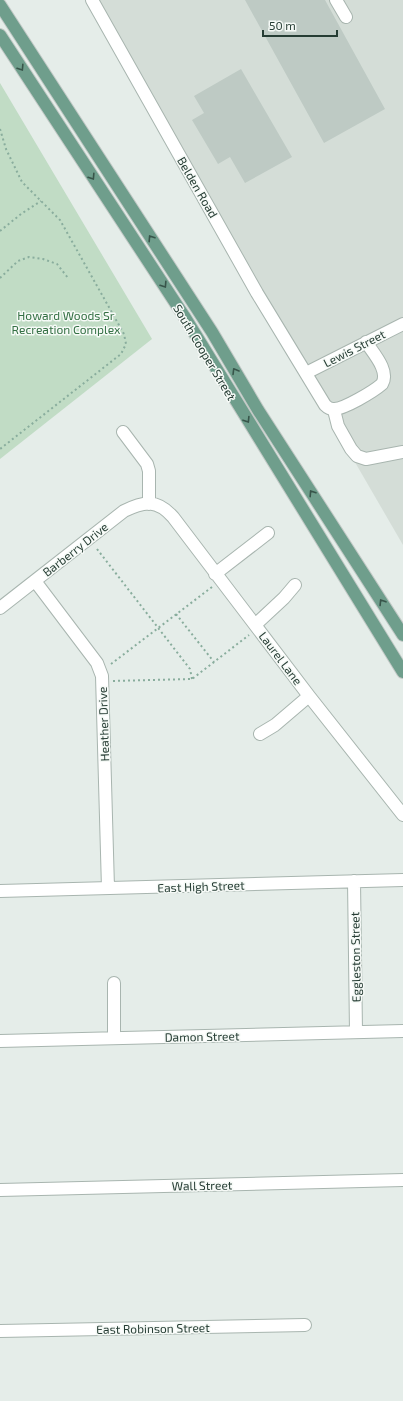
<svg xmlns="http://www.w3.org/2000/svg" width="403" height="1401" font-family="'Exo 2',sans-serif">
<rect width="100%" height="100%" fill="#e5ede9"/>
<!-- built -->
<path fill="#d4ddd7" d="M87,0H403V545Z"/>
<!-- green -->
<path fill="#c1dcc5" d="M0,83L152,339L0,459Z"/>
<!-- building -->
<path fill="#becac4" d="M245,0H325L385,109L324,143Z
M241,69L292,157L245,183L230,157L218,164L192,120L204,113L194,96Z"/>
<g fill="none" stroke-linecap="round" stroke-linejoin="round">
<!-- minor casing -->
<g stroke="#a8b5af" stroke-width="14">
<path id="minor" d="M92,0L257,293L325,405C327,407 329,409 333,409C343,410 374,391 382,384C390,371 373,353 366,342
M336,0L346,17
M306,373L403,324
M334,410L338,426L351,449L357,456L366,459L403,452
M123,432L147,464L149,471V504
M215,574L268,533
M35,581L97,663L102,676L108,888
M0,608L124,511C144,501 157,499 173,517L309,696L403,815
M256,624L284,598L295,585
M260,734L275,725L309,696
M354,881L356,1032
M0,891L403,880
M114,983V1038
M0,1041L403,1031
M0,1190L403,1180
M0,1331L305,1325"/>
</g>
<!-- major casing -->
<g stroke="#c2c9c6" stroke-width="14">
<path id="major" d="M0,5L212,332L258,410L403,635
M0,35L184,316L403,672"/>
</g>
<!-- path -->
<path stroke="#89ad9d" stroke-width="2" stroke-dasharray="2 3" stroke-linecap="butt" d="M0,129L6,149L22,182L60,220L124,334L126,344L121,354L0,449
M0,231L21,214L41,201
M0,278L18,261L29,257L43,259L57,264L68,278
M97,549L190,669L192,679
M176,614L214,662
M111,664L212,587
M113,681L192,679L249,635"/>
<!-- minor -->
<use href="#minor" stroke="#fff" stroke-width="12"/>
<!-- major -->
<use href="#major" stroke="#6f9e8c" stroke-width="12"/>
</g>
<!-- one-way arrows -->
<defs><path id="oneway-chevron" d="M-2-3.5L2.5 0L-2 3.5" fill="none" stroke-width="1.6" stroke-linecap="round" stroke-linejoin="round"/></defs>
<g stroke="#38554a">
<use href="#oneway-chevron" transform="translate(21 68) rotate(57)"/>
<use href="#oneway-chevron" transform="translate(92 177) rotate(57)"/>
<use href="#oneway-chevron" transform="translate(151 238) rotate(-123)"/>
<use href="#oneway-chevron" transform="translate(164 285) rotate(57)"/>
<use href="#oneway-chevron" transform="translate(235 371) rotate(-121)"/>
<use href="#oneway-chevron" transform="translate(247 420) rotate(58)"/>
<use href="#oneway-chevron" transform="translate(312 493) rotate(-123)"/>
<use href="#oneway-chevron" transform="translate(382 602) rotate(-122)"/>
</g>
<g text-anchor="middle" dominant-baseline="central" stroke-width="3" stroke-linejoin="round" paint-order="stroke">
<!-- street labels -->
<g font-size="12" fill="#263d34" stroke="#f6faf7">
<text transform="translate(198 187) rotate(60)">Belden Road</text>
<text transform="translate(354 348) rotate(-27)">Lewis Street</text>
<text transform="translate(205 352) rotate(59)">South Cooper Street</text>
<text transform="translate(75 549) rotate(-38)">Barberry Drive</text>
<text transform="translate(281 658) rotate(53)">Laurel Lane</text>
<text transform="translate(103 724) rotate(-92)">Heather Drive</text>
<text transform="translate(201 886) rotate(-2)">East High Street</text>
<text transform="translate(355 957) rotate(-91)">Eggleston Street</text>
<text transform="translate(202 1036) rotate(-1)">Damon Street</text>
<text transform="translate(202 1185) rotate(-1)">Wall Street</text>
<text transform="translate(153 1328) rotate(-1)">East Robinson Street</text>
</g>
<!-- park labels -->
<g font-size="12" fill="#347044" stroke="#f6faf7">
<text x="66" y="315">Howard Woods Sr<tspan x="66" dy="14">Recreation Complex</tspan></text>
</g>
</g>
<!-- scale -->
<path d="M263 30v6h74v-6" fill="none" stroke="#263d34" stroke-width="2"/>
<text x="269" y="30" font-size="12" fill="#263d34" stroke="#f6faf7" stroke-width="3" paint-order="stroke">50 m</text>
</svg>
